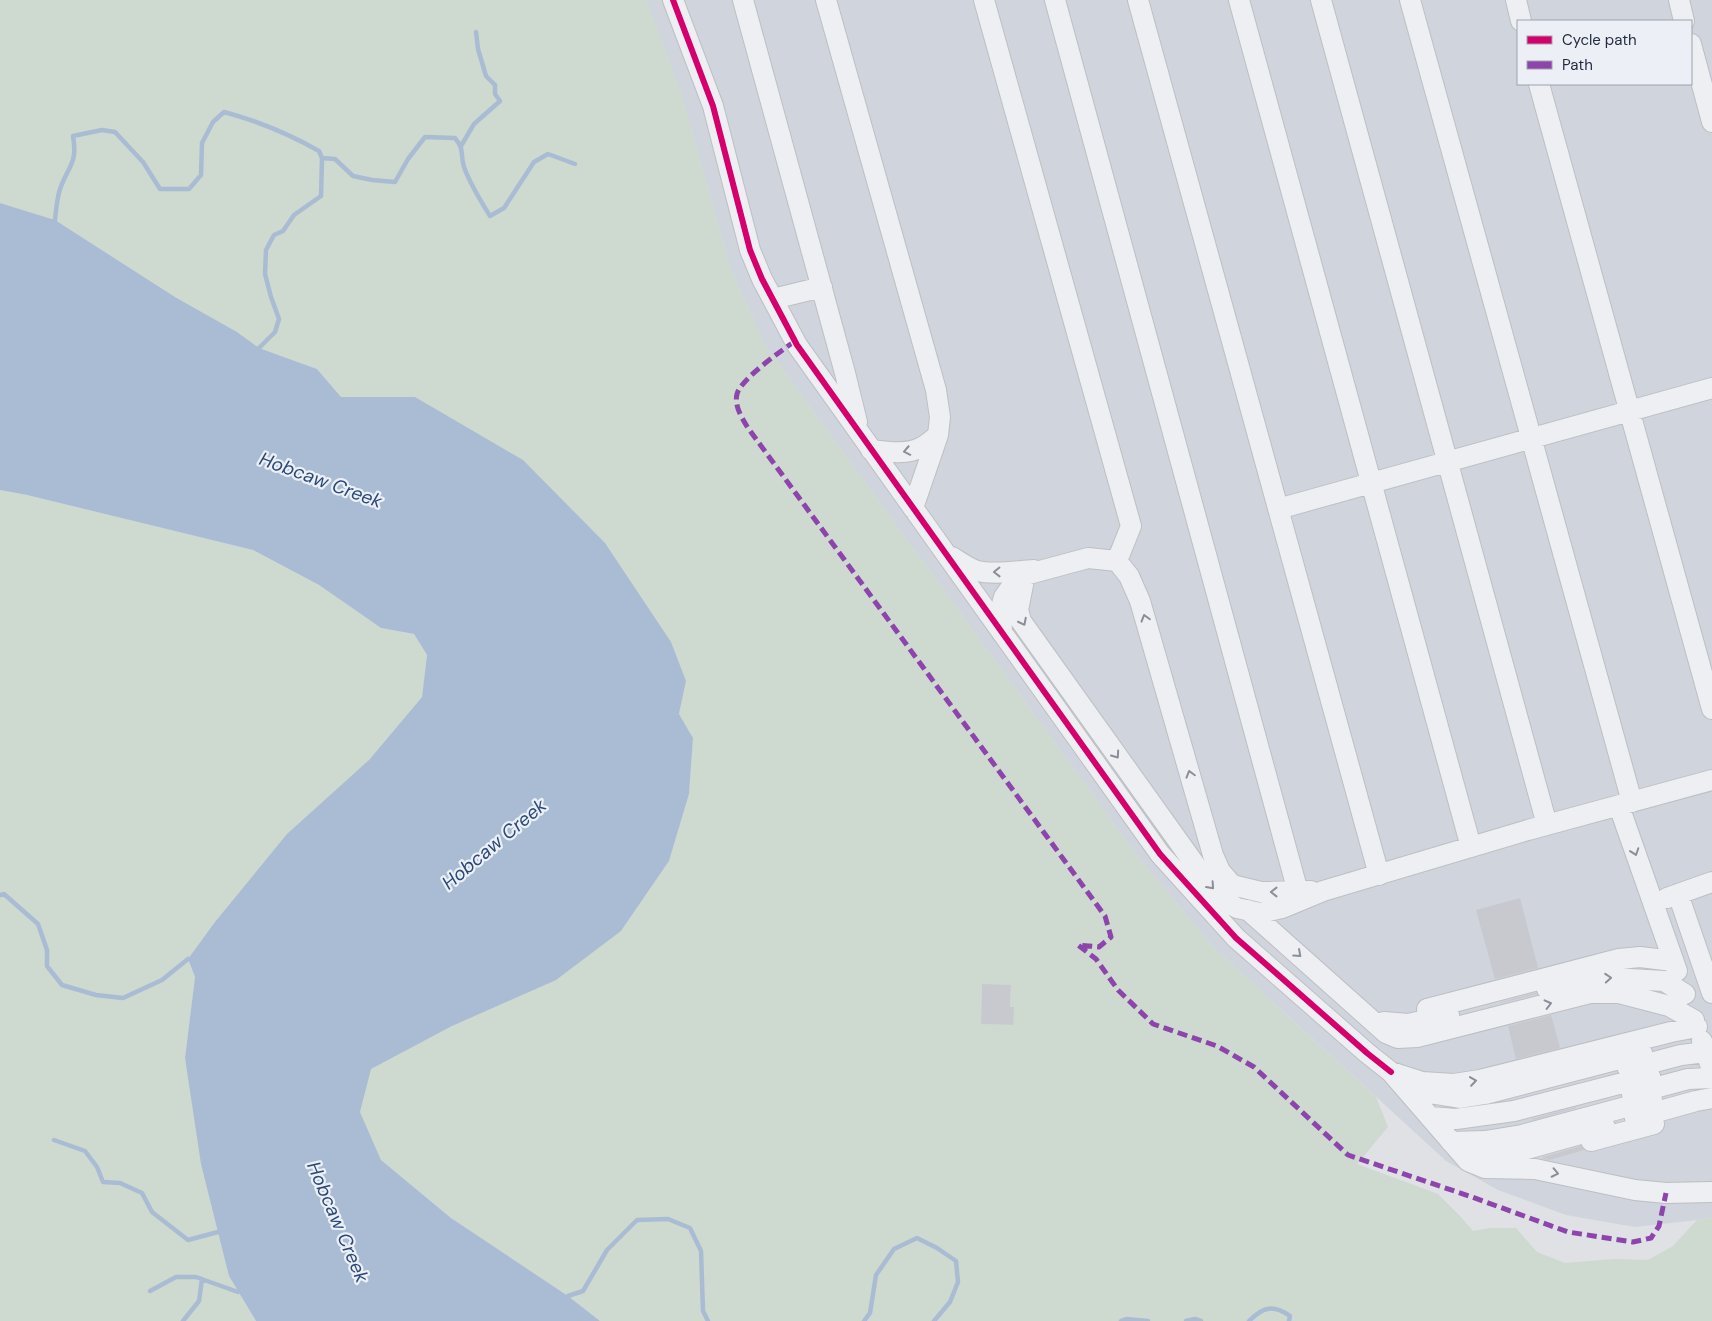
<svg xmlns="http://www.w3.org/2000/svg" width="1712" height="1321" font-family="'DM Sans',sans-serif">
<rect width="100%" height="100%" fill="#dfe1e5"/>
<!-- built -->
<path fill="#d0d4dd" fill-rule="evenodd" d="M646,0H1712V1217L1697,1220L1635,1227L1566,1215L1498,1190L1446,1161L1213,947L1139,858L765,345L731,270L680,90ZM1518,21H1691V84H1518Z"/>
<!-- green -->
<path fill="#ced9cf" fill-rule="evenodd" d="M0,0H646L680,90L731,270L765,345L1139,858L1213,947L1376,1097L1388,1127L1357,1164L1438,1194L1460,1216L1473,1231L1490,1228H1516L1537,1252L1565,1263L1614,1259L1648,1260L1673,1246L1697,1220L1712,1217V1321H600L568,1296L451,1218L381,1160L360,1112L370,1069L452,1026L621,931L669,861L689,794L693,738L679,714L686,681L415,397H341L317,369L259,348L237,332L175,297L55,220L0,203ZM982,985H1011L1010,1007L1013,1025L981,1024Z
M0,490L27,495L253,550L319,585L381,628L414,634L427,655L422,697L369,760L188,959L195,977L185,1058L229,1276L256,1321H0Z"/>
<!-- water -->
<path fill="#aabcd4" d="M0,203L55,220L175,297L237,332L259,348L317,369L341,397H415L523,460L605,543L671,642L686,681L679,714L693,738L689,794L669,861L621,931L556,980L452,1026L371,1069L360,1112L381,1160L451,1218L568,1296L600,1321H256L229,1276L201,1164L185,1058L195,977L188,959L215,922L287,834L369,760L422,697L427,655L414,634L381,628L319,585L253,550L27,495L0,490Z"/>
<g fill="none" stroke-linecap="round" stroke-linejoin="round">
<!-- stream -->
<path stroke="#aabcd4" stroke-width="4.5" d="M461,146L474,124L500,101L495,94V85L486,76L478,49L476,32
M322,158L335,159L353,176L372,180L395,182L408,159L425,137L455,138C465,150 460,154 464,167C470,184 480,200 490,216L504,208L534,162L548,154L575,164
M55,220C56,210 57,198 60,189C68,166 78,164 73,136L102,130L115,132L143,162L160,189H189L201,175L202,143L213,122L224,112C258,121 289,134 319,151L322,158L321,196L294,215L283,231L274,235L266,250L265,274L271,297L279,319L275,332L259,348
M0,895L4,894L38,924L47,950V966L62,985L96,995L123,998L162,980L188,959
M54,1140L85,1151L97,1167L103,1182L120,1183L142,1193L152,1212L188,1240L218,1232
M150,1291L176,1277H196L238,1292
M568,1296L583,1291L607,1250L637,1220L668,1219L690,1228L701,1251L703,1311L708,1321
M183,1321L199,1301L202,1279
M864,1321L870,1313L876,1275L894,1249L917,1238L937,1248L956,1261L958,1282L950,1302L934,1321
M1121,1321L1126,1319L1148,1321
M1186,1321L1195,1319L1201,1321
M1249,1321C1263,1307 1273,1304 1290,1316L1289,1321"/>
</g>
<!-- building -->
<path fill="#c7c9ce" d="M1520,898L1538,968L1495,979L1476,910Z
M982,984L1011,985L1010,1007H1014L1013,1025L981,1024Z
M1536,993L1537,994L1501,1003V1002Z
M1551,1015L1560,1048L1516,1059L1508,1026Z
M1576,1107V1108L1533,1120L1532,1119Z
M1581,1146L1584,1150L1549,1160L1543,1159V1157Z"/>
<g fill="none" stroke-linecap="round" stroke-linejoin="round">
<!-- minor casing -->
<g stroke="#bdbfc3" stroke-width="22">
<path id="minor" d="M673,0L713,106L750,250L762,279L797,345L1160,854L1236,938L1367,1053L1391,1072L1468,1161L1485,1168L1535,1169L1635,1190L1666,1193L1712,1192
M743,0L845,373L857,422
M826,0L936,390L940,417L938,435L913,508
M984,0L1131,526L1117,561
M1055,0L1298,892
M1138,0L1379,875
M1239,0L1471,847
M1321,0L1547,825
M1410,0L1632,802
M1516,0L1521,21
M1679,0L1684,21
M1691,44L1712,122
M1539,84L1712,709
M773,299L822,287
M871,450C888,452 907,455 922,447C928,444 933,439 938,435
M1278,509L1712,388
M952,557C960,562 968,568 977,571C995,575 1016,571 1034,570
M1025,575L1018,610L1021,621L1206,880L1222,899L1237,908L1260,913L1282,908L1323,891L1528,830L1712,780
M1002,633L1001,608L1004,597L1014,583L1025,575L1088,558L1117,561L1129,576L1140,601L1213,855L1220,871L1232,885L1261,892L1311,891
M1619,806L1677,971
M1678,894L1712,993
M1667,898L1712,882
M1248,910L1386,1033L1398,1038L1417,1037L1590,993H1619L1669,1006L1694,1020
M1547,989L1579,981L1612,978L1664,981L1685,994
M1427,1009L1619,959L1640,957L1673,961
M1384,1022L1408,1024L1449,1015
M1702,1041L1712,1070
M1628,1069L1681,1055L1706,1052
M1391,1072L1422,1082L1454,1084L1480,1080L1671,1032L1697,1027
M1429,1093L1460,1098L1485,1094L1642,1053
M1632,1094L1688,1079L1712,1078
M1430,1117L1456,1119L1514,1111L1650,1076
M1635,1118L1696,1101L1712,1098
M1591,1141L1654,1124
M1451,1142L1485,1141L1522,1135L1652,1100
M1475,1152H1505L1523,1150L1605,1127"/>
</g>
<!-- minor -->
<use href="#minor" stroke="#eeeff2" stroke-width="20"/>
<!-- quiet -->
<path stroke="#8e44ad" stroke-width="5" stroke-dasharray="10 5" stroke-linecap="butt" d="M795,341C781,351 741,379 737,394C734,406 742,418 748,428L1105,916L1111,937L1099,947L1078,945L1096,959L1118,990L1153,1024L1217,1046L1254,1067L1348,1155L1472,1197L1568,1232L1633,1242L1651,1238L1659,1226L1666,1193"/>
<!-- cycleway casing -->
<g stroke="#ecf0f6" stroke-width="9">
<path id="cycleway" d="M673,0L713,106L750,250L762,279L797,345L1160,854L1236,938L1367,1053L1391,1072"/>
</g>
<!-- cycleway -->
<use href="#cycleway" stroke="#d6006c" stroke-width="6"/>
</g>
<!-- one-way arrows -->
<defs><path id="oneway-chevron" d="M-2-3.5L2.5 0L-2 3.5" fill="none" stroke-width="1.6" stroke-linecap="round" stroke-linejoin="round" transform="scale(1.25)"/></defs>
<g stroke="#898e99">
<use href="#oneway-chevron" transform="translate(907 451) rotate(169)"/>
<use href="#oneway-chevron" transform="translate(997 572) rotate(179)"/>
<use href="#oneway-chevron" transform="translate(1145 618) rotate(-106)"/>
<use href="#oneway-chevron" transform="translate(1023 622) rotate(63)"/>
<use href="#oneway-chevron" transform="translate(1116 755) rotate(55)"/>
<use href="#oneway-chevron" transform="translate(1190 774) rotate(-106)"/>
<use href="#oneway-chevron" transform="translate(1635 852) rotate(71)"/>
<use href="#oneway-chevron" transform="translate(1211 886) rotate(48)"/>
<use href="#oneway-chevron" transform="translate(1274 892) rotate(-180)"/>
<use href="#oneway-chevron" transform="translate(1298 954) rotate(42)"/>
<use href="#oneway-chevron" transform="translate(1608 978) rotate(-4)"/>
<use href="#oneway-chevron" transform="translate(1548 1004) rotate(-14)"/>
<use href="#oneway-chevron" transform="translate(1473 1081) rotate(-8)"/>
<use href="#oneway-chevron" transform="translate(1555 1173) rotate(12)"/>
</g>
<g text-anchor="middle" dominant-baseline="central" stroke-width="4.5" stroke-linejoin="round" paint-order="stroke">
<!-- water labels -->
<g font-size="19" font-style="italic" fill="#2a4978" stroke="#ecf0f6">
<text transform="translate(321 480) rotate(20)">Hobcaw Creek</text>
<text transform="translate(494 844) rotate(-40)">Hobcaw Creek</text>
<text transform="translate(338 1222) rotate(67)">Hobcaw Creek</text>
</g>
</g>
<!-- legend -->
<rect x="1517" y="20" width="175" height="65" fill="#ecf0f6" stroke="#9ca2ad"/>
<rect x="1527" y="36" width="25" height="8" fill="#d6006c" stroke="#9ca2ad"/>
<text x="1562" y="45" font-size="15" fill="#242d40">Cycle path</text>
<rect x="1527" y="61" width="25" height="8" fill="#8e44ad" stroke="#9ca2ad"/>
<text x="1562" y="70" font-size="15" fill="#242d40">Path</text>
</svg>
